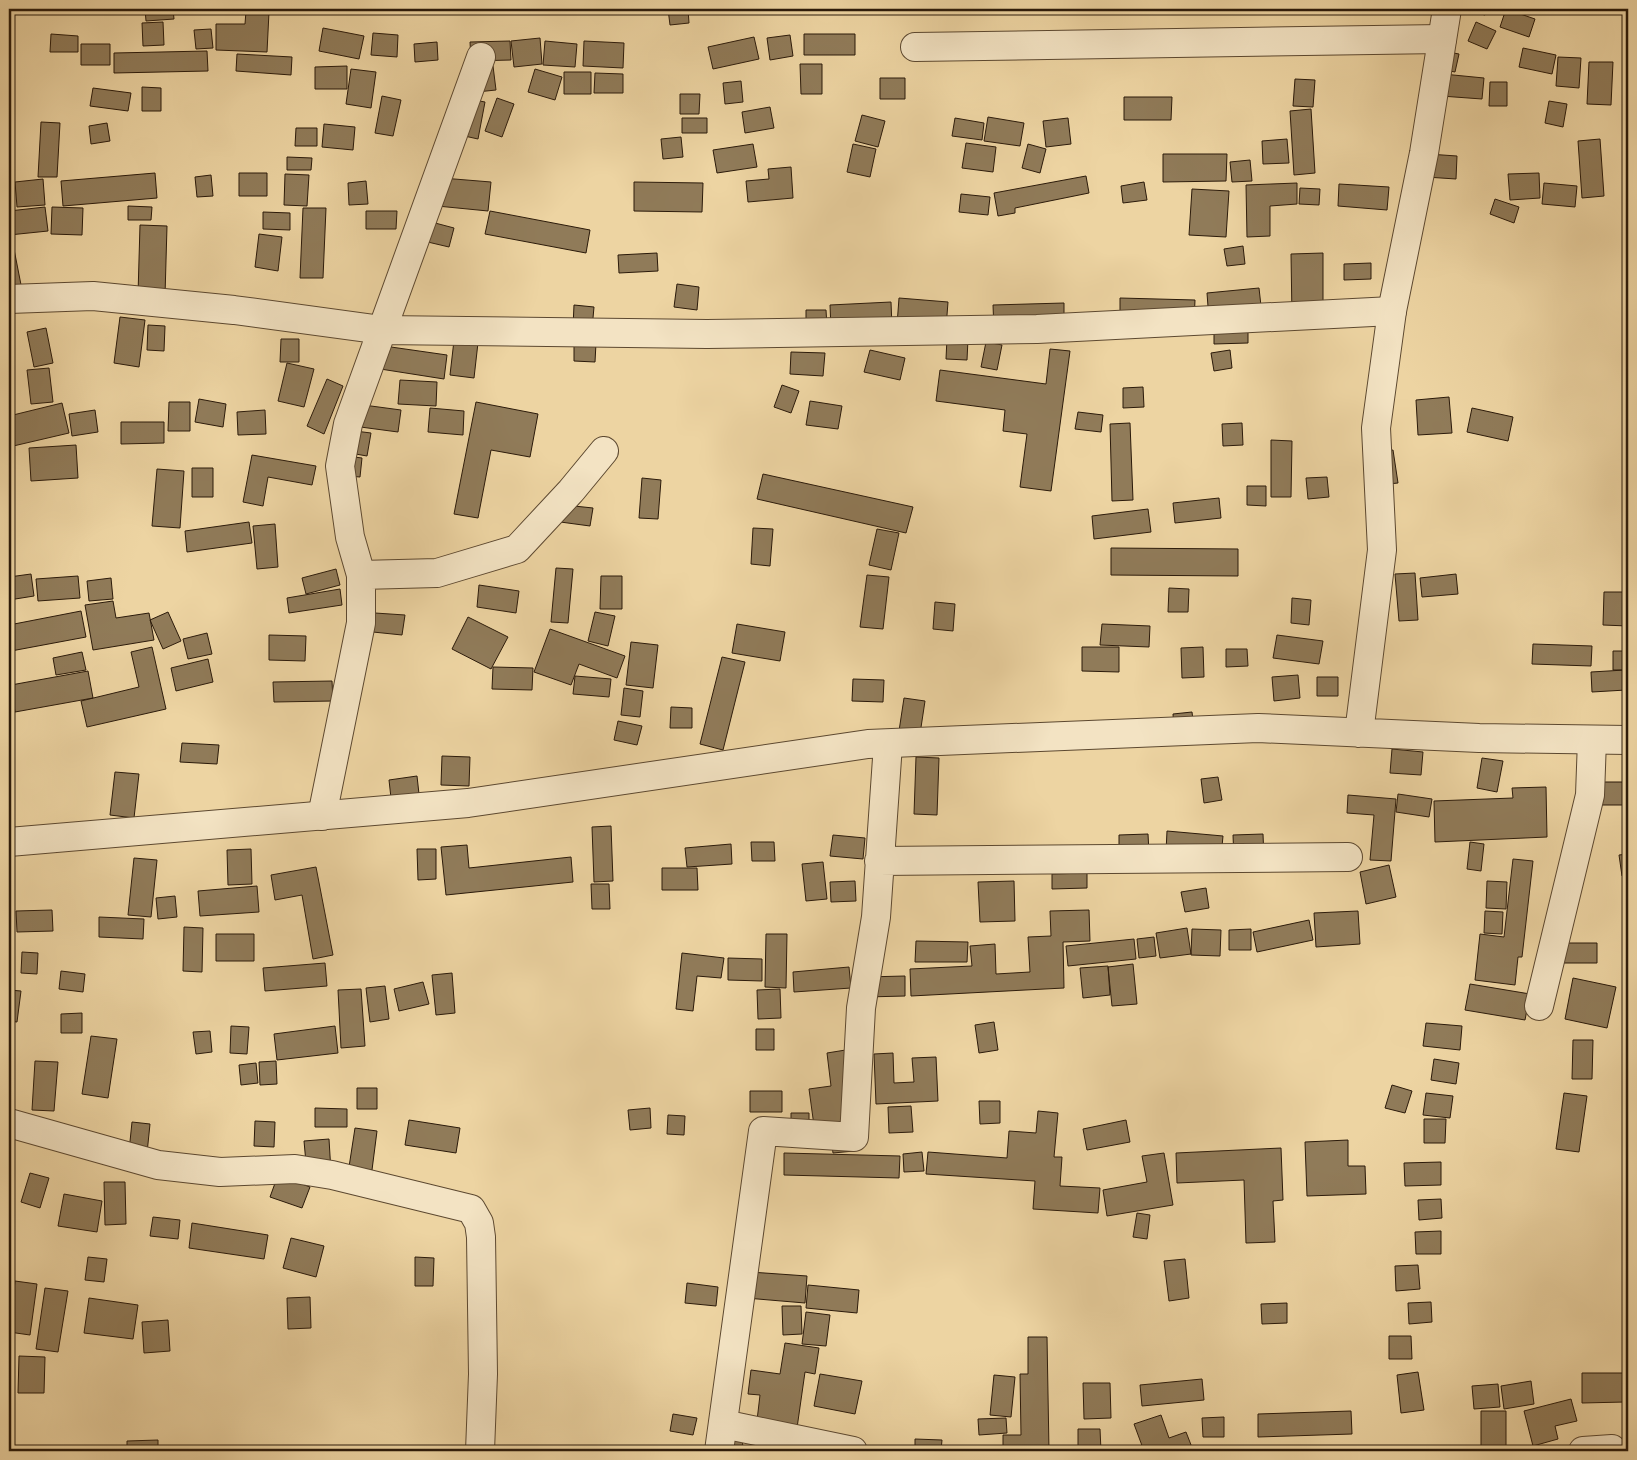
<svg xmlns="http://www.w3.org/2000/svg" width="1637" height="1460" font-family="Vollkorn,serif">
<rect width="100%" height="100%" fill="#edd4a2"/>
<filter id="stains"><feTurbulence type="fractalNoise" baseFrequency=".004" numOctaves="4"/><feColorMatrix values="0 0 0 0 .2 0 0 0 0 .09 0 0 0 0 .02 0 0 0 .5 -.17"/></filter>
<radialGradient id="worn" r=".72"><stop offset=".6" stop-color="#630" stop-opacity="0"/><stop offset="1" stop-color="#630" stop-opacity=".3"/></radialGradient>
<!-- building -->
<path fill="#907b59" stroke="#2b1a0a" d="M145,9H173L174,19L146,21Z
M668,9H688L689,23L670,25Z
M762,9H783L784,12L762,14Z
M1461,9H1487L1485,15Z
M1506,9L1535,19L1529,37L1500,27Z
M246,11L269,12L267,52L216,50V24H245Z
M163,22L164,45L143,46L142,23Z
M1476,22L1496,31L1487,49L1468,41Z
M323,28L364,36L359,59L319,51Z
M211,29L213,48L196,49L194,30Z
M373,33L398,35L397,57L371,55Z
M51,34L78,36V52H50Z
M804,34H855V55H804Z
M790,35L793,56L770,60L767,38Z
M754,37L759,59L713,69L708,47Z
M540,38L542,64L514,67L511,41Z
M510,41L511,60L471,61L470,42Z
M545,41L577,44L575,67L543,65Z
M584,41L624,43L623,68L583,66Z
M437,42L438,60L415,62L414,44Z
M81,44H110V65H81Z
M1523,48L1556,55L1552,74L1519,67Z
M1438,50L1459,54L1455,72L1435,68Z
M207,51L208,71L114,73V53Z
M237,54L292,57L291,75L236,71Z
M1558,57L1581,58L1579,88L1556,86Z
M1589,62H1613L1611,105L1587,104Z
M800,64H822V94H801Z
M347,66V89H315V67Z
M493,66L496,90L467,93L463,70Z
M351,69L376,72L371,108L346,104Z
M535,69L562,77L555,100L528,92Z
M564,72H591V94H564Z
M595,73L623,74V93H594Z
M1443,74L1484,78L1482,99L1441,96Z
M880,78H905V99H880Z
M1295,79L1315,80L1313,107L1293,106Z
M741,81L743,102L725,104L723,83Z
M1490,82H1507V106H1489Z
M142,87L161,88V111H142Z
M93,88L131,93L128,111L90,106Z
M680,94H700L699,114H680Z
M382,96L401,100L393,136L375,133Z
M458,97L485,102L478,139L451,133Z
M1124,97H1172L1171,120H1124Z
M497,98L514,104L502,137L485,131Z
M1549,101L1567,104L1563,127L1545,123Z
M770,107L774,128L745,133L742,112Z
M1311,109L1315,173L1294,175L1290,111Z
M862,115L885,121L878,147L855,141Z
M988,117L1024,123L1020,146L984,141Z
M682,118H707V133H682Z
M955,118L984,123L982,140L952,136Z
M1068,118L1071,144L1046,147L1043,121Z
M41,122L60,123L57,177H38Z
M107,123L110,141L91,144L89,126Z
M324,124L355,127L353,150L322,147Z
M296,128H317V146H295Z
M681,137L683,157L663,159L661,139Z
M1287,139L1289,163L1263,164L1262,141Z
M1600,139L1604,196L1582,198L1578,141Z
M966,143L996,147L993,172L962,168Z
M753,144L757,167L717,173L713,150Z
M853,144L876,149L870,177L847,172Z
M1028,144L1046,149L1040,173L1022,168Z
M1163,154H1227L1226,181L1163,182Z
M1428,154L1457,156L1456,179L1426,177Z
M287,157L312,158L311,170H287Z
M1250,160L1252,181L1232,182L1230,162Z
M791,167L793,198L748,202L746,181L769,179L768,169Z
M155,173L157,198L63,206L61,181Z
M239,173H267V196H239Z
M1539,173L1540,198L1510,200L1508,174Z
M285,174L309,175L307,206L284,205Z
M211,175L213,196L197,197L195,177Z
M1086,176L1089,193L1015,208V213L998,216L994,193Z
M430,177L491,182L488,211L427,205Z
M43,179L45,205L17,207L15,182Z
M366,181L368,204L349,205L348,183Z
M634,182L703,183L702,212L634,211Z
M1144,182L1147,200L1123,203L1121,186Z
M1297,183V204L1270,206V236L1247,237L1246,185Z
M1544,183L1577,186L1575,207L1542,204Z
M1339,184L1389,187L1387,210L1338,206Z
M1300,188L1320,189L1319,205L1299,204Z
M1192,189L1229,191L1226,237L1189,235Z
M961,194L990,197L988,215L959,212Z
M1495,199L1519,207L1514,223L1490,214Z
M128,206L152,207L151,220H128Z
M45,207L48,231L9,235V211Z
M52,207L83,208L82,235L51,234Z
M303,208H326L323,278H300Z
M366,211H397L396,229H366Z
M490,211L590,230L586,253L485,234Z
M263,212L290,213V230L263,229Z
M420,219L454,228L449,247L415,239Z
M140,225L167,226L165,296L138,295Z
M259,234L282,237L278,271L255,267Z
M12,239L24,300L9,303V240Z
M1243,246L1245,264L1227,266L1224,249Z
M657,253L658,271L619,273L618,255Z
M1323,253V317L1292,318L1291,254Z
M1371,263V279L1344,280V264Z
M677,284L699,287L697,310L674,307Z
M1259,288L1262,315L1209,320L1207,293Z
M899,298L948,302L946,328L897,325Z
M1120,298L1195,300L1194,323L1120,321Z
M891,302L892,327L831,330L830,305Z
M1064,303V328L994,330L993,305Z
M574,305L594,307L592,329L573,327Z
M806,310H826L827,327L806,328Z
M120,317L145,320L139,367L114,363Z
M1214,321H1248V343L1214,344Z
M456,323L480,325L474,378L450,375Z
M148,325L165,326L164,351L147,350Z
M46,328L53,363L34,367L27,332Z
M947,338L968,339L967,360L946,359Z
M281,339H299V362H280Z
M574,342L596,343L595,362L574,361Z
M986,342L1002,345L997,370L981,367Z
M377,345L447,355L444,379L374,368Z
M1050,349L1070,351L1051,491L1020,487L1027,434L1003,431L1005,410L936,401L940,370L1046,384Z
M870,350L905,358L900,380L864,372Z
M1230,350L1232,368L1214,371L1211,353Z
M791,352L825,353L823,376L790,374Z
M287,363L314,369L304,407L278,401Z
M49,368L53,402L31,404L27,370Z
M327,379L343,386L324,434L307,426Z
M400,380L437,382L436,406L398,404Z
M782,385L799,391L791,413L774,407Z
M1143,387L1144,407L1123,408V388Z
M1449,397L1452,433L1418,435L1416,400Z
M199,399L226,404L223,427L195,422Z
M810,401L842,406L838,429L806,425Z
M169,402H190V431H168Z
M476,402L538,414L530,457L491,450L478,518L454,514Z
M62,403L69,433L9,447V416Z
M356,404L401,410L398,432L353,426Z
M430,408L464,411L463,435L428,432Z
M1472,408L1513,417L1508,441L1467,432Z
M95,410L98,432L72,436L69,414Z
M265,410L266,434L238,435L237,412Z
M1078,412L1103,415L1101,432L1075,429Z
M121,422H164V443L121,444Z
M1130,423L1133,500L1112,501L1110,424Z
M1242,423L1243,445L1223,446L1222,424Z
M347,430L371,433L367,456L344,452Z
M1271,440L1292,441L1291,497H1271Z
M76,445L78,478L31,481L29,448Z
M1393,450L1398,483L1378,485L1374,453Z
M252,455L316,466L312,485L268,477L263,506L243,502Z
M339,455L362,458L360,477L337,475Z
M192,468H213V497H192Z
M157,469L184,471L180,528L152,526Z
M763,474L913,507L906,533L757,499Z
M1327,477L1329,497L1308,499L1306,478Z
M642,478L661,480L658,519L639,518Z
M1247,486H1266V506L1247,505Z
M1219,498L1221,518L1175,523L1173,503Z
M555,504L593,508L590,526L553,521Z
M1148,509L1151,532L1094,539L1092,516Z
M249,522L252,543L187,552L185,531Z
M275,524L278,567L257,569L253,526Z
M753,528L773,529L770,566L751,564Z
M877,529L899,533L891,570L869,565Z
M1111,548L1238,549V576L1111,575Z
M556,568L573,569L568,623L551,622Z
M336,569L340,585L306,594L302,578Z
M1415,573L1418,620L1399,621L1395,574Z
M31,574L34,596L9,600V577Z
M1456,574L1458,594L1422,597L1420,578Z
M867,575L889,577L883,629L860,627Z
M78,576L80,598L38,601L36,579Z
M601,576H622V609H600Z
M111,578L113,599L89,601L87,581Z
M479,585L519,591L516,613L477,607Z
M1169,588L1189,589L1188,612H1168Z
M340,589L342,605L289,613L287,598Z
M1604,592H1628V626L1603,625Z
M1292,598L1311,600L1309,625L1291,623Z
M113,601L116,618L149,613L154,640L93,650L85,605Z
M935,602L955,604L953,631L933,629Z
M81,611L86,637L11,651L9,625Z
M168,612L181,641L163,649L150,620Z
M595,612L615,616L608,646L588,641Z
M375,613L405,615L402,635L373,632Z
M468,617L508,637L491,669L452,649Z
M737,624L785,632L780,661L732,653Z
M1102,624L1150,626L1149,647L1100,645Z
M550,629L625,656L617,678L579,664L571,685L534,672Z
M207,633L212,654L188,659L183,639Z
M269,635L306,636L305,661L269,660Z
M1277,635L1323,641L1319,664L1273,658Z
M631,642L658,645L653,688L626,685Z
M1533,644L1592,646L1591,666L1532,664Z
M152,647L166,709L87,727L81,701L139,687L131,652Z
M1082,647H1119V672L1082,671Z
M1203,647L1204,677L1182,678L1181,648Z
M1226,649H1247L1248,666L1226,667Z
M1613,651H1628V670H1613Z
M82,652L86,670L56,675L53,658Z
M722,657L745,662L723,750L700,744Z
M208,659L213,682L176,691L171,668Z
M493,667L533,668L532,690L492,689Z
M1625,670L1626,690L1592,692L1591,672Z
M88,671L93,698L15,712L11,685Z
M1298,675L1300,698L1274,701L1272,677Z
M575,676L611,679L609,697L573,694Z
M1317,677H1338V696H1317Z
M853,679L884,680L883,702L852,701Z
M332,681L333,701L274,702L273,682Z
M624,688L643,691L640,717L621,715Z
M904,698L925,701L920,734L899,731Z
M671,707L692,708V728H670Z
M1192,712L1194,729L1174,731L1173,714Z
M618,721L642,726L637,745L614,740Z
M182,743L219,745L217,764L180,762Z
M1392,749L1423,752L1421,775L1390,773Z
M442,756L470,757L469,786L441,785Z
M916,757L939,758L937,815L914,814Z
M1482,758L1503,761L1497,792L1477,788Z
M115,772L139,774L134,818L110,815Z
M417,776L419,794L391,798L389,780Z
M1218,777L1222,800L1204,803L1201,779Z
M1586,782H1628V805H1586Z
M1546,787L1547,837L1435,842L1434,801L1513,798L1512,788Z
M1398,794L1432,799L1429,817L1396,812Z
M1348,795L1396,799L1391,861L1370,860L1374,815L1347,813Z
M611,826L613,881L594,882L592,827Z
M1167,831L1223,836L1221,857L1166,852Z
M1148,834L1149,853L1119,854V835Z
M1263,834L1264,859L1234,860L1233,835Z
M833,835L865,838L863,859L830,856Z
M751,842H774L775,861H752Z
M1470,842L1484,844L1481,871L1467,869Z
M731,844L732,864L687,867L685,848Z
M467,845L469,868L571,857L573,882L446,895L441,847Z
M251,849L252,884L228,885L227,850Z
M417,849H436V879L418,880Z
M1628,854V875L1622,876L1619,855Z
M134,858L157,860L151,917L128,915Z
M1513,859L1533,861L1522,957H1518L1515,985L1475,980L1480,934L1504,937Z
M823,862L827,899L806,901L802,864Z
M1389,865L1396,897L1366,904L1360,872Z
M316,867L333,955L313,959L302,895L275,900L271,875Z
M662,868H697L698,890H662Z
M1087,873V888L1052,889V874Z
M855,881L856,901L831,902L830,882Z
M1014,881L1015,921L980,922L978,882Z
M1487,881L1507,882L1506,909L1486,908Z
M591,884H609L610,909H592Z
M257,886L259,912L200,916L198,891Z
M1206,888L1209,908L1185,912L1181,892Z
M175,896L177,917L158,919L156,898Z
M52,910L53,931L17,932L16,911Z
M1089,910L1090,941L1063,942L1064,988L911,996L910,969L972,966L970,946L995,944L996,974L1030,972L1028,937L1051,936L1050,911Z
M1358,911L1360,944L1316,947L1314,913Z
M1485,911L1503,912L1502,934L1484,933Z
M99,917L144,919L143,939L99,937Z
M1309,920L1313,940L1257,952L1253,932Z
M184,927L203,928L202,972L183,971Z
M1187,928L1191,954L1160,958L1156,933Z
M1192,929L1221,930L1220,956L1191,955Z
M1251,929V950H1229V930Z
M216,934H254V961H216Z
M766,934H787L786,988L765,987Z
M1154,937L1156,956L1139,958L1137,939Z
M1134,939L1136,959L1068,966L1066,946Z
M916,941L968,942L967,962H915Z
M1561,943H1597V963H1561Z
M9,948H11L10,970H9Z
M22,952L38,953L37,974L21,973Z
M682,953L724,958L721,978L697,976L693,1011L676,1009Z
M728,958L762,959V981L728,980Z
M325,963L327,986L265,991L263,968Z
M1133,964L1137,1004L1112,1006L1108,967Z
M1108,966L1110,995L1083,998L1080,968Z
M849,967L851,988L794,992L793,972Z
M61,971L85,974L83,992L59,989Z
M452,973L455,1013L436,1015L432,975Z
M905,976V996L866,997L865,977Z
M1573,978L1616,987L1607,1028L1565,1019Z
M423,982L429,1004L399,1011L394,989Z
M1470,984L1530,994L1525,1020L1465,1010Z
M385,986L389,1019L370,1022L366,988Z
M361,989L365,1046L341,1048L338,990Z
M780,989L781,1018L758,1019L757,990Z
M9,990L21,991L17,1022L9,1021Z
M82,1013V1033H61V1014Z
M994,1022L998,1050L979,1053L975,1025Z
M1426,1023L1462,1026L1460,1050L1423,1046Z
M231,1026L249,1027L247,1054L230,1053Z
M335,1026L338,1053L277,1060L274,1034Z
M756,1029H774V1050H756Z
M210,1031L212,1052L196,1054L193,1032Z
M91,1036L117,1039L108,1098L82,1094Z
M1573,1040H1593L1592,1079H1572Z
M858,1048L851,1125L854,1151L833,1153L830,1131L815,1133L809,1089L831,1086L827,1053Z
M893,1053L894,1083L914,1082L912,1058L936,1057L938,1101L876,1104L874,1054Z
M1434,1059L1459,1063L1456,1084L1431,1080Z
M35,1061L58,1062L54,1111L32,1110Z
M276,1061L277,1084L260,1085L259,1062Z
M256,1063L258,1083L241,1085L239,1065Z
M1392,1085L1412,1091L1405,1113L1385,1108Z
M357,1088H377V1109H357Z
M750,1091H782V1112H750Z
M1426,1093L1453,1096L1450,1118L1423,1115Z
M1564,1093L1587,1096L1579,1152L1556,1149Z
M979,1101H1000V1123L980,1124Z
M911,1106L913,1132L889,1133L888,1107Z
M315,1108L347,1109V1127H315Z
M650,1108L651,1128L630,1130L628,1110Z
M1038,1111L1058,1113L1054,1157H1062L1060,1186L1100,1188L1098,1213L1033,1209L1035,1181L926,1174L928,1152L1007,1158L1009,1131L1036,1133Z
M791,1113H809V1147H791Z
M668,1115L685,1116L684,1135L667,1134Z
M1424,1119H1446L1445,1143H1424Z
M409,1120L460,1128L456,1153L405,1145Z
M1126,1120L1130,1142L1087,1150L1083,1129Z
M255,1121L275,1122L274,1147L254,1146Z
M132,1122L150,1124L146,1163L128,1161Z
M355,1128L377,1131L372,1170L349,1167Z
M329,1139L331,1172L307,1174L304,1141Z
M1348,1140V1166H1365L1366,1194L1307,1196L1305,1142Z
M1281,1148L1283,1200L1273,1201L1275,1242L1246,1243L1244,1180L1177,1183L1176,1153Z
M922,1152L924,1171L904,1172L903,1154Z
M784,1153L900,1156L899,1178L784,1175Z
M1164,1153L1173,1205L1107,1216L1103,1190L1147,1182L1142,1156Z
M1441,1162V1185L1405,1186L1404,1163Z
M30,1173L49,1178L40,1208L21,1202Z
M278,1175L310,1187L302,1208L270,1197Z
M104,1182H125L126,1224L105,1225Z
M64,1194L102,1201L97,1232L58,1226Z
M1441,1199L1442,1218L1419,1220L1418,1200Z
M1137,1213L1150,1215L1147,1239L1133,1237Z
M153,1217L180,1220L178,1239L150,1236Z
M192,1223L268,1235L264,1259L189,1248Z
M1441,1231V1254H1416L1415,1232Z
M291,1238L324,1246L316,1277L283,1268Z
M88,1257L107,1259L104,1282L85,1280Z
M415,1257L434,1258L433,1286H415Z
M1185,1259L1189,1298L1169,1301L1164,1261Z
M1418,1265L1420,1289L1396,1291L1395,1266Z
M736,1271L807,1276L805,1303L734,1297Z
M15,1281L37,1284L30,1335L9,1332Z
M687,1283L718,1287L716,1306L685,1303Z
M808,1285L859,1290L857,1313L806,1308Z
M45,1288L68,1291L58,1352L36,1349Z
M310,1297L311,1328L288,1329L287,1298Z
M89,1298L138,1305L133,1339L84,1333Z
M1431,1302L1432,1322L1409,1324L1408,1303Z
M1287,1303V1323L1262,1324L1261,1304Z
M782,1306H801L802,1334L783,1335Z
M806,1312L830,1315L826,1346L802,1344Z
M168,1320L170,1351L144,1353L142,1322Z
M1389,1336H1411L1412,1359H1389Z
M1028,1337H1047L1049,1451H1003V1435H1021L1020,1374H1028Z
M785,1343L819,1348L815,1374L805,1372L796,1435L756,1429L760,1395L748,1394L751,1370L780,1374Z
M19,1356L45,1357L44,1393H18Z
M1418,1372L1424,1410L1401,1413L1397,1375Z
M1582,1373H1624L1625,1402L1582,1403Z
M820,1374L862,1381L855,1414L814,1406Z
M994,1375L1015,1377L1011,1417L990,1415Z
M1202,1379L1204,1400L1142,1406L1140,1385Z
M1531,1381L1534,1404L1504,1409L1501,1386Z
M1083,1383H1110L1111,1418L1084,1419Z
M1498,1384L1500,1407L1474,1409L1472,1386Z
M1571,1399L1577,1421L1555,1426L1558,1439L1533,1446L1524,1411Z
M1351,1411L1352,1434L1258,1437V1414Z
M1481,1411H1506V1451H1481Z
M673,1414L697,1418L693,1435L670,1431Z
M1161,1415L1169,1438L1186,1432L1193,1450L1144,1451L1134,1424Z
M1224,1417V1437H1203L1202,1418Z
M1006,1418L1007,1433L979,1435L978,1419Z
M1078,1429H1100L1101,1451H1078Z
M742,1434L743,1450H715Z
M915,1439L942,1440L941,1451H915Z
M158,1440V1451H127V1441Z
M752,1441L779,1444L778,1451H751Z"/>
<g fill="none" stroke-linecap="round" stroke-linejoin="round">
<!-- minor casing -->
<g stroke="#5c4830" stroke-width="30">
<path id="minor" d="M915,47L1442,39
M9,299L93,296L234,310L382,330L707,334L1037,329L1392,311
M361,575L437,573L517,549L571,491L604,451
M322,816L361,623V575L350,537L340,466L348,424L481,57
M879,861L1348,857
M1539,1006L1590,795L1592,740
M9,1123L158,1165L220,1172L295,1169L332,1175L471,1209L479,1223L481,1237L483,1374L480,1451
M723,1424L853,1451
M719,1451L763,1131L854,1137L861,1008L876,917L888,744
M1583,1451L1612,1449"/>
</g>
<!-- tertiary casing -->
<g stroke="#5c4830" stroke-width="30">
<path id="tertiary" d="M1359,733L1382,550L1376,428L1392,311L1424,153L1447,9
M9,842L468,803L868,744L1258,728L1479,738L1628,740"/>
</g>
<!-- minor -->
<use href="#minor" stroke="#f3e3c3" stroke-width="28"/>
<!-- tertiary -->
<use href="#tertiary" stroke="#f3e3c3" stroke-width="28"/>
</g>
<!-- margin -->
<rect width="1637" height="1460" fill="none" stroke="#edd4a2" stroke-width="30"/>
<rect x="10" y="10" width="1617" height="1440" fill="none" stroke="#2b1a0a" stroke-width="2.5"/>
<rect x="15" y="15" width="1607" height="1430" fill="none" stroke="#2b1a0a"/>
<rect width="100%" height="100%" filter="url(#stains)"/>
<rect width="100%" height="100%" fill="url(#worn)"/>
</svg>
